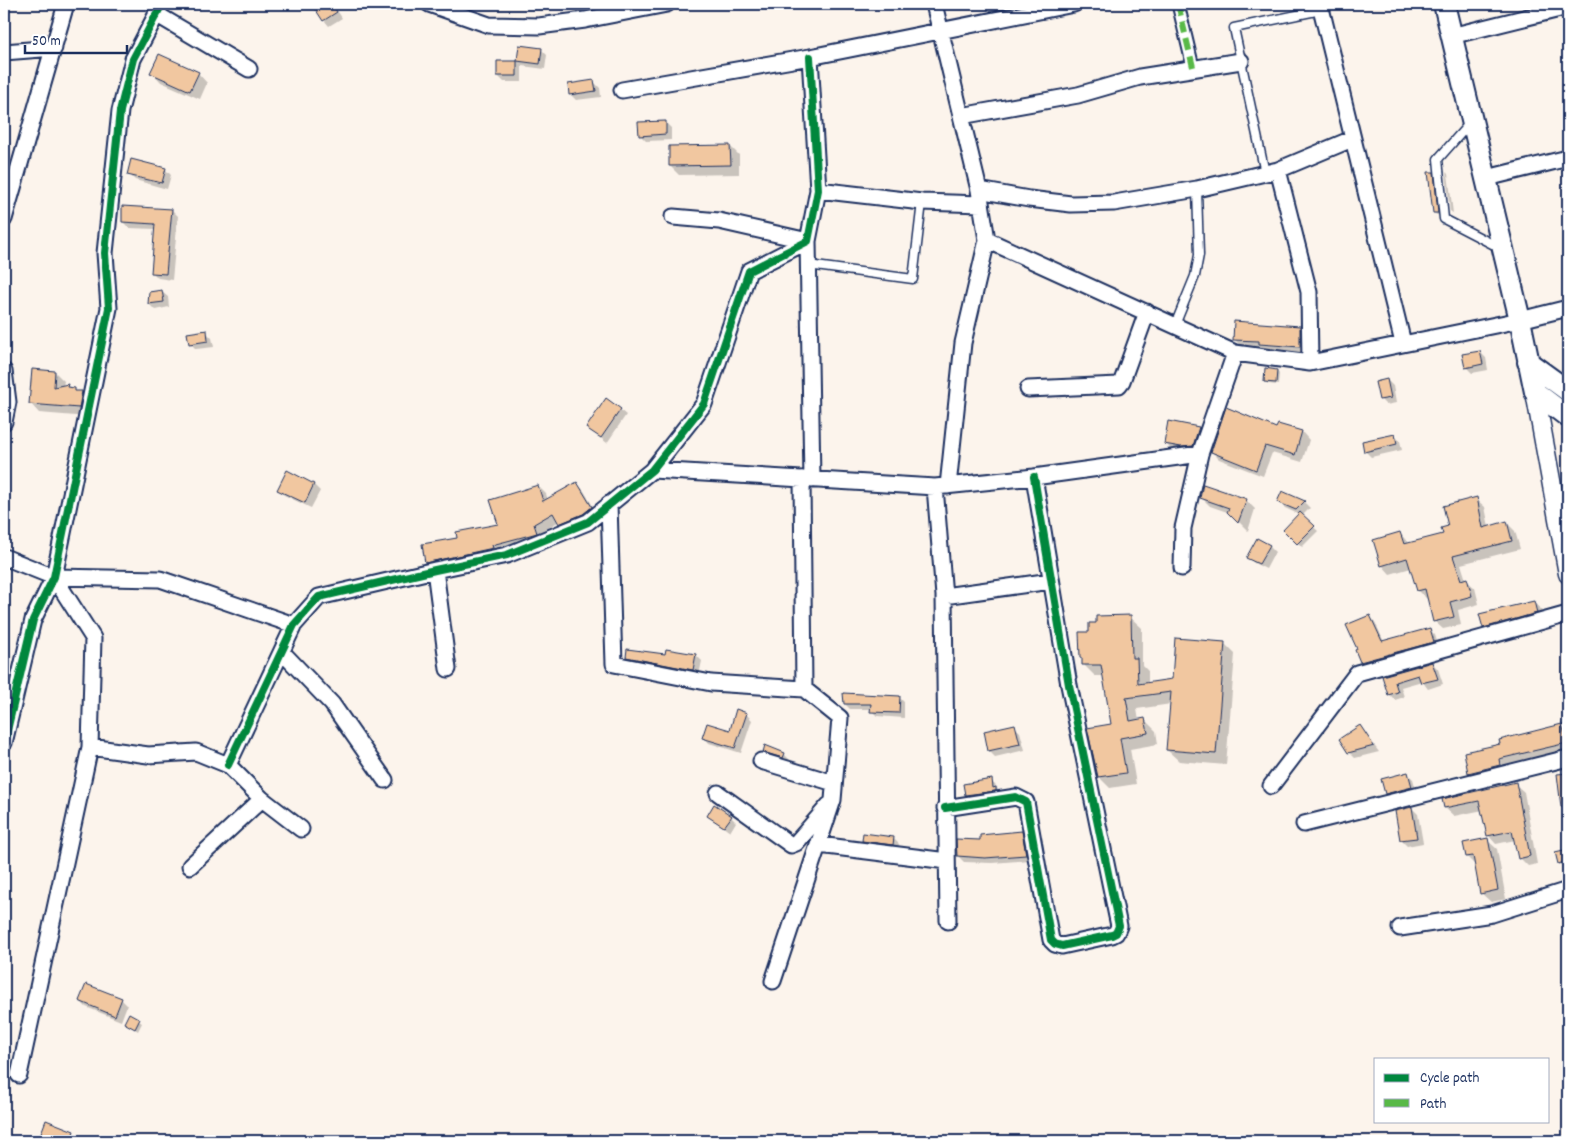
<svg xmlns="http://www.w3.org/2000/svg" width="1572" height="1145" font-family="Dekko,sans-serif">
<rect width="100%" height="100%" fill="#fcf4ec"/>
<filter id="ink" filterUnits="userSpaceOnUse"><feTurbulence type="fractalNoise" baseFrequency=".02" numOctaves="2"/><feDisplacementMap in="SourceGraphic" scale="10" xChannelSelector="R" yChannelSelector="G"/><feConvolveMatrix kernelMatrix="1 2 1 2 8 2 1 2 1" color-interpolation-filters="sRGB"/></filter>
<g filter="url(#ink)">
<!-- shadow -->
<path fill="#0003" d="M4,4H9V6L4,8Z
M313,4H333L342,18L329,26L324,20Z
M572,4H623L624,8L579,16L573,10Z
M520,46L541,49L547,55L545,69L522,66V82H504L498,76V62H518Z
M152,72L198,73L207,83L200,99L161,82Z
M594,82L600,88L601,97L576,100L570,94Z
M665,122L671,128V140L646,141L640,135Z
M730,146L739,155V174L679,175L670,166Z
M4,157L14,167V180H4Z
M165,169L171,175L167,189L135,180L129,174Z
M1446,172L1448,174L1453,213L1450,211Z
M1433,173L1436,176L1440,215H1437L1434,213Z
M172,210L178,216L172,280L158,278L152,272L156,229L129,228L123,222Z
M162,292L168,297L169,307L155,310L149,304Z
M1300,327L1308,336V355L1268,352L1265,349L1243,348L1234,339Z
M206,332L212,338L214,347L196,349L190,343Z
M1480,352L1486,358L1488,370L1472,373L1466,367Z
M1277,371L1279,374L1278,385L1268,384L1265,381Z
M55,372L64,381L63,386L67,385L70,389L82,393L91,402L88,417L39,413L30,403Z
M1387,380L1393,386L1396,403L1386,405L1380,399Z
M620,410L626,415L607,443L587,427Z
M1169,423L1199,428L1205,434L1199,451L1188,453L1172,450L1166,444Z
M1277,430L1302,432L1309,440L1302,462L1272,453L1263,476L1219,459L1212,452Z
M1394,435L1400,441L1402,450L1371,457L1365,451Z
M287,472L314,485L320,491L311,508L284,495L278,489Z
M577,483L584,491L598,515L568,531L559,521L542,532L544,540L434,570L427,562L459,539L500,525L538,486L546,494L548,500Z
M1283,493L1304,502L1310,508L1302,516L1318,531L1302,547L1285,530L1300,515L1285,508L1279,502Z
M1201,497L1246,500L1255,509L1248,531L1230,513L1210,506Z
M1476,499L1485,507L1489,527L1507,523L1515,531L1520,549L1461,564L1466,580L1475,588L1479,604L1458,610L1461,625L1443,629L1434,621L1429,598L1427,599L1418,590L1411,568L1390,574L1382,565L1400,533L1409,544L1445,535L1449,527Z
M1269,546L1275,552L1266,569L1254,563L1248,557Z
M1533,602L1543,611L1546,622L1493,637L1484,627Z
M1369,616L1375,622L1384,642L1429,629L1435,635L1439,648L1367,668L1361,662L1357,651Z
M1130,617L1142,628V665L1148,671V684L1173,680L1224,643L1235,654L1226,765L1179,761L1167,750L1171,704L1137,709L1139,721L1145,720L1156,731L1158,744L1130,749L1136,784L1110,788L1099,777L1112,725L1104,676H1095L1084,665L1091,633Z
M696,655L702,661L699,675L634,662L628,656Z
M1432,663L1438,669L1443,684L1428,689L1422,681L1401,687L1404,697L1395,700L1389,694L1384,677Z
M899,697L904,702V718L877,716L872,711V709H850L845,704Z
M746,714L752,720L741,753L709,743L704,737L730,732Z
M1014,726L1020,732L1025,750L995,757L989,751L985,732Z
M1562,726L1568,732V754L1479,782L1470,773L1502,745Z
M1360,727L1379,752L1355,758L1349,752Z
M764,752L784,754L790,760L789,763L770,758Z
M1407,773L1413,779L1417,793L1392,799L1386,794Z
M1568,774V824L1564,820L1558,775Z
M991,781L997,787L998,791L1001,794L972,801L966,795Z
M1515,784L1524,792L1537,864L1528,866L1520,858L1515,840L1496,844L1488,835L1483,810L1454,816L1445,808L1444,800Z
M1412,808L1418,814L1423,843L1407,846L1401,840Z
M708,816L731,817L736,822L730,832Z
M1021,832L1027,839L1031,860L992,863L964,862L958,856L982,841Z
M893,838L899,844L898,850L869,846L863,840Z
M1487,840L1497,849L1506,899L1491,902L1481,893L1476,866L1467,857Z
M1568,850V868L1565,869L1559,863L1556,853Z
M121,999L127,1005L121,1021L86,1007L80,1001Z
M129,1015L142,1023L138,1031L125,1023Z
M73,1132L79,1138L78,1141H28L30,1136L40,1139Z"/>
<!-- building -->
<path fill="#f1c7a0" stroke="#1b2f5e" d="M312,4H332L337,12L323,21Z
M519,45L542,48L540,64L517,61Z
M159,54L199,72L190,91L150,73Z
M497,61H517V76H497Z
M594,80L596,91L569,95L568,84Z
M666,121V134L639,136L638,122Z
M730,145L731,165L669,166V146Z
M131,159L166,168L162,183L127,175Z
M1428,172H1434L1438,213H1433Z
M122,206L172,209L166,274L151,273L155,224L122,222Z
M162,290L164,302L148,304L149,292Z
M1234,321L1300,326V347L1259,344V341L1233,340Z
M207,330L208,341L189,344L187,333Z
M1480,351L1483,364L1465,368L1462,354Z
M1265,368L1277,370L1276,383L1264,382Z
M32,369L55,371L54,387L68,384L67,387L75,388V391H82L79,408L29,404Z
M1387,379L1391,398L1379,400L1375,382Z
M606,398L621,409L601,438L586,428Z
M1226,407L1276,428L1278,424L1302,431L1295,455L1265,446L1256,470L1211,452Z
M1168,421L1199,427L1193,446L1181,447L1164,444Z
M1395,434L1397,444L1364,452L1362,441Z
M287,470L314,484L305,503L277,490Z
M577,482L592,507L583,514L559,524L553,513L534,524L537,533L530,535L492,545L493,548L425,563L422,544L457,538L456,532L498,524L490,500L538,485L543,501Z
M1203,484L1247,499L1238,523L1227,512L1229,508L1200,498Z
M1282,491L1305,501L1296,510L1277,502Z
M1477,497L1483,528L1507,521L1512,541L1453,556L1461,580L1467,578L1472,596L1450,602L1454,617L1433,622L1425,589L1417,591L1407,558L1381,566L1373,540L1400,532L1404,544L1443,534L1441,528L1448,526L1443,506Z
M1300,512L1315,526L1297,544L1283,530Z
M1257,538L1270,545L1259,564L1246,558Z
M1534,601L1537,613L1483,628L1479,614Z
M1131,615L1132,658H1137L1138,684L1172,679L1175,638L1225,642L1216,754L1166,750L1171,692L1126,698L1130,721L1145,718L1148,733L1120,738L1126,773L1098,777L1087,728L1111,724L1101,665H1082V658L1080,657L1079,632H1089V623H1096V616Z
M1370,615L1382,641L1430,628L1434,642L1360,662L1355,650L1357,649L1346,625Z
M627,649L665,654L666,649L696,654L693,670L626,657Z
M1432,662L1438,679L1421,683L1418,675L1395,682L1398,692L1388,695L1382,676Z
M843,693L900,696L899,713L870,712L871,704H844Z
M736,709L747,713L735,748L702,738L707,723L730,730Z
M1015,724L1020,744L988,751L984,731Z
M1562,724L1567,743L1499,759L1500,765L1468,773L1464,752L1500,744L1499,740Z
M1360,725L1374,746L1348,753L1339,739Z
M765,745L785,753L783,758L763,752Z
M1408,772L1412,787L1385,794L1381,779Z
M1568,773V807H1561L1557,774Z
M992,779L993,788L996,787V791L965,795L963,784Z
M1516,782L1530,856L1518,859L1512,831L1487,836L1479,801L1444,808L1442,799Z
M714,804L732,816L724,827L707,816Z
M1412,807L1417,838L1400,840L1395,811Z
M1022,831L1026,855L985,858L957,856L956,839L980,840V835Z
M863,833L894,837L893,845L862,841Z
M1488,838L1498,890L1480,894L1473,856L1466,857L1463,843Z
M1568,849V861L1558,864L1555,852Z
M86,984L122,998L115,1016L79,1001Z
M129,1013L140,1019L135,1029L124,1023Z
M46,1120L74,1131L70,1141H38Z"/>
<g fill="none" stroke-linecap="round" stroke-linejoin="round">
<!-- service casing -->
<g stroke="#1b2f5e" stroke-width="11">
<path id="service" d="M1469,124L1438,159L1444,219L1500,248
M1265,173L1234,28L1321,10
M808,265L913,279L922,202
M1175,325L1195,276L1199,255L1197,189"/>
</g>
<!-- pedestrian casing -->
<g stroke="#1b2f5e" stroke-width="15">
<path id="pedestrian" d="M1178,4L1193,67"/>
</g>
<!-- minor casing -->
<g stroke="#1b2f5e" stroke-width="19">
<path id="minor" d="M429,4L489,25L539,26L585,20L667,4
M934,4L979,190L987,240L963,343L948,486
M1320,4L1403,343
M156,14L249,69
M1451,36L1568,7
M4,52L54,48
M622,90L810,57L1074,4
M961,116L1078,95L1140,77L1241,61
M1278,170L1309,292L1310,363
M1487,178L1568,158
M818,190L922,202L981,204
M979,190L1029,199L1071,204L1114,203L1197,189L1278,170L1352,139
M673,217L719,221L808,241L812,480
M4,219L66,4
M987,240L1235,353L1310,363L1520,320L1568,308
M4,371L8,402L4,422
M1028,389L1119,385L1122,381L1147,312
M652,470L935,487L1034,477L1200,454
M935,487L944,596L948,921
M609,504L614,664L711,683L804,689
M4,557L54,577L93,638L90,747L19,1075
M1182,568L1183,528L1200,454L1235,353
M435,570L448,669
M54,577L160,579L294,625
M944,596L1051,581
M282,652L332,704L385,780
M4,743L33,620L54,577L109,308L105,253L120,111L133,59L162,4
M90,747L148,755L196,752L228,765L262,799L301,829
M761,761L834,783
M228,765L294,625L319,597L435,570L507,555L588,522L652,470L704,404L749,271L808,241L818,190L810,57
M1271,786L1357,673L1568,614
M718,793L791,845L796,843L829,805
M945,808L1016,797L1026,802L1051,940L1055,944L1062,946L1112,935L1116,933L1119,926L1069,685L1034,477
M1304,824L1568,758
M819,845L947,861
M190,866L262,799
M1400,928L1492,914L1568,890
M773,981L833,800L840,718L804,689L802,479"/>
</g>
<!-- tertiary casing -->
<g stroke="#1b2f5e" stroke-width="21">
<path id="tertiary" d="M1535,392L1568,574"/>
</g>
<!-- secondary casing -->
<g stroke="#1b2f5e" stroke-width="24">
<path id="secondary" d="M1444,4L1520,320L1535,392L1568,417
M1528,362L1568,391"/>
</g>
<!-- service -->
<use href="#service" stroke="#fff" stroke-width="8"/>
<!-- pedestrian -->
<use href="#pedestrian" stroke="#fff" stroke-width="11"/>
<!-- minor -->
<use href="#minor" stroke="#fff" stroke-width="15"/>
<!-- tertiary -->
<use href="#tertiary" stroke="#fff" stroke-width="18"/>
<!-- secondary -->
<use href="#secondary" stroke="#fff" stroke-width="20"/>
<!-- quiet -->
<path stroke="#58b947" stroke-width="6" stroke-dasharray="12 6" stroke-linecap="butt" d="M1178,4L1193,67"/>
<!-- cycleway casing -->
<g stroke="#fff" stroke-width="11">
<path id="cycleway" d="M4,743L33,620L54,577L109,308L105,253L120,111L133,59L162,4
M228,765L294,625L319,597L435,570L507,555L588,522L652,470L704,404L749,271L808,241L818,190L810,57
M945,808L1016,797L1026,802L1051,940L1055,944L1062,946L1112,935L1116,933L1119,926L1069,685L1034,477"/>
</g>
<!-- cycleway -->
<use href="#cycleway" stroke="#00873e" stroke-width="8"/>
</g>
</g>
<!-- margin -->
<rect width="1572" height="1145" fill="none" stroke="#fff" stroke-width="20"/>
<rect x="10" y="10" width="1552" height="1125" fill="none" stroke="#1b2f5e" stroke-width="2" filter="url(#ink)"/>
<!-- legend -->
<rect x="1374" y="1058" width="175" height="65" fill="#ffffff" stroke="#a4acbf"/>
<rect x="1384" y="1074" width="25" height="8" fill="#00873e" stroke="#a4acbf"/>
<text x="1420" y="1082" font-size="15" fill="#1b2f5e">Cycle path</text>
<rect x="1384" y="1099" width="25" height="8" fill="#58b947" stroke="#a4acbf"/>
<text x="1420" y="1108" font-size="15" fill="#1b2f5e">Path</text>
<!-- scale -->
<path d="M25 45v8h102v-8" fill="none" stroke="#1b2f5e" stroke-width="2.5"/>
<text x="32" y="45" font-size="15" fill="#1b2f5e" stroke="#ffffff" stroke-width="4" paint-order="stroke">50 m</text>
</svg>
